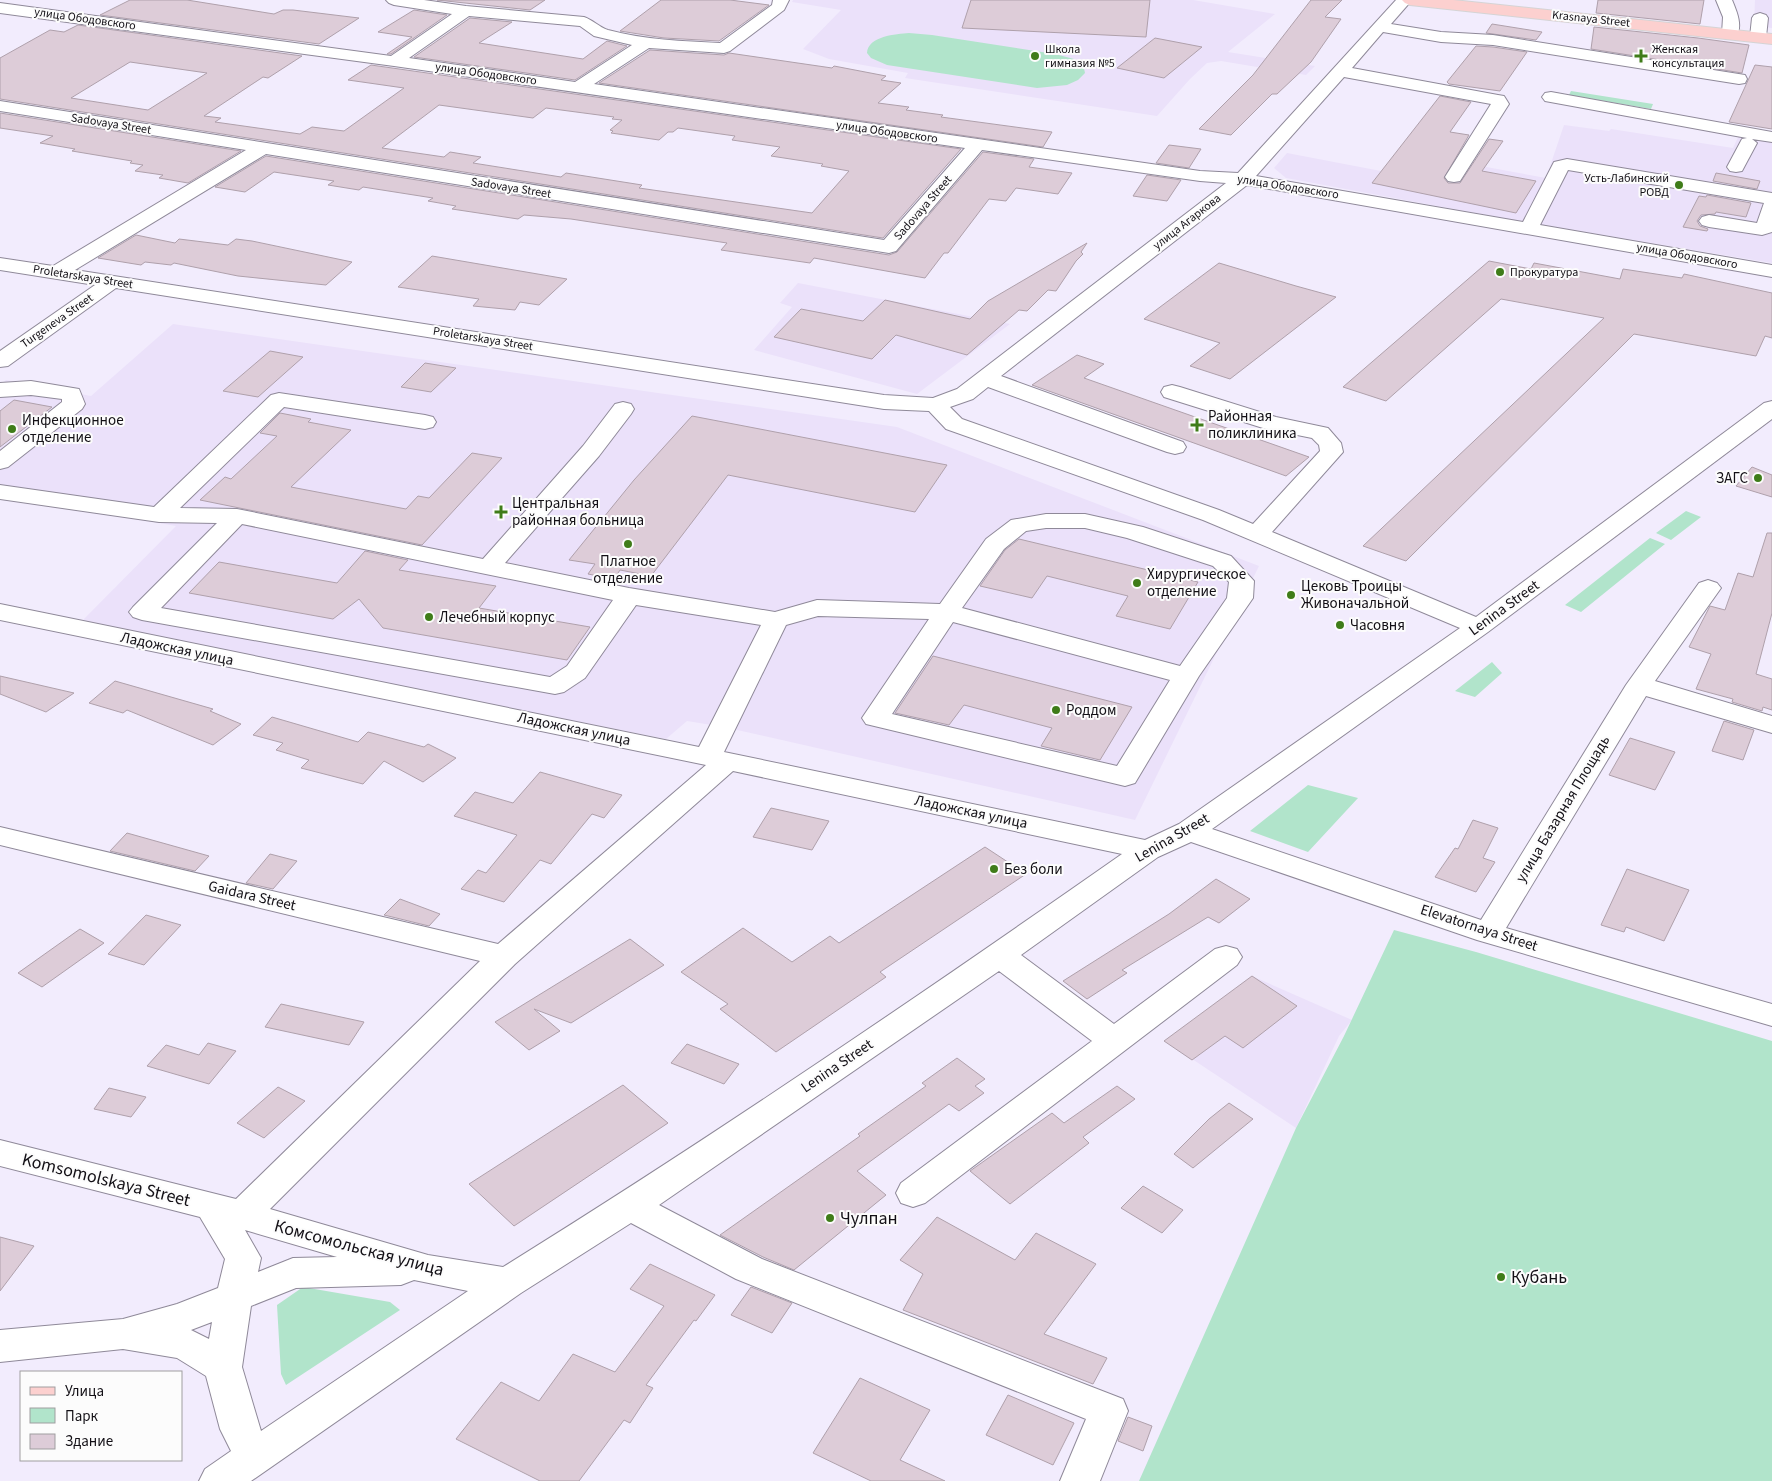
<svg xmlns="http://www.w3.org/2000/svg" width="1772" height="1481" font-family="'Source Sans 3',sans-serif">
<rect width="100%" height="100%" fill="#f2ecfd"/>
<!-- built -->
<path fill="#ebe1fa" d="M793,0H1193L1275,14L1228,52L1315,66L1306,75L1221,61L1207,63L1190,79L1157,116L905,78L908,73L829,59L803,49L841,10L792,2Z
M1755,0H1772V28L1754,26Z
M1564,125L1609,131L1611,129L1733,148L1740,133L1772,139V263L1513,220L1286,178L1274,168L1287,153L1454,185L1470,164L1546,178Z
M798,283L1010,324L917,394L754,350L792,307L780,303Z
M173,324L897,427L1259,566L1135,820L724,727L687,721L666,739L81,622L176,526L0,495V385L6,380L91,396Z
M1252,976L1352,1020L1339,1036L1296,1128L1165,1041Z"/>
<!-- green -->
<path fill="#b1e4cb" d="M909,33L932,35L1055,54L1074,59L1083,64L1085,73L1078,80L1067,85L1037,88L887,65L871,58L867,53C868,36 896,34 909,33Z
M1571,91L1653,104L1651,109L1569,95Z
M1686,511L1701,517L1671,540L1656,533Z
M1650,538L1665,544L1581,612L1565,605Z
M1492,662L1502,673L1475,697L1455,691Z
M1308,785L1358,798L1308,852L1250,831Z
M1394,930L1476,952L1772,1041V1481H1139L1296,1128L1344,1036Z
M303,1287L390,1302L400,1310L286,1385L281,1374L277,1305Z"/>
<!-- building -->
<path fill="#ddccd8" stroke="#afa0ab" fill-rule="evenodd" d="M130,0H187L274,14L283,10H293L359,18L319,44L100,15Z
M437,0H545L530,10Z
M661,0H730L769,5L719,41L664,38L620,31Z
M971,0H1150L1146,37L962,28Z
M1311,0H1342L1325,17L1341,19L1311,62L1277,94H1272L1231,135L1199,129L1253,75Z
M1598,0H1704L1700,24L1596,13Z
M414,10L447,15L391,54H387L412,37L378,32Z
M470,18L512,22L479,43L583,59L607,41L627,46L575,80L414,57Z
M1492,24L1542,32L1536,40L1486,33Z
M78,25L302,56L268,78L263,77L204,116L221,118L215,122L300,134L312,127L344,131L404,88L348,80L371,65L961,149L883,238L0,99V58L50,30L64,32ZM130,62L207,73L148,110L71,98ZM439,105L533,118L546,108L614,117L612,119L622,120L610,130L613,131L611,133L659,140L668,132H673L678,128L735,136L732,140L780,147L771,156L823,164L821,166L849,171L812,213L639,188L642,185L566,173L561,177L473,163L481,157L450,152L444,157L382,148Z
M1594,27L1698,38L1749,45L1742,73L1591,49Z
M1155,38L1202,47L1164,78L1117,68Z
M1476,46L1493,47L1527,52L1500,91L1449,84L1447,82Z
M650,50L724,55L729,53L832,68L834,66L886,76L881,80L901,83L878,103L909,107L906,110L943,115L941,117L1052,132L1043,147L599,83Z
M1755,65L1772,67V129L1729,122Z
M1440,96L1471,102L1450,132L1469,135L1444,178L1448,183H1460L1489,139L1503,141L1482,171L1536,181L1516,213L1372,183Z
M0,113L241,151L188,183L159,178L163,175L135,171L143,165L130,163L132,161L72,151L75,149L40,143L53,136L0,128Z
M1169,145L1201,149L1189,168L1156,163Z
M983,152L1034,159L1029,167L1072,173L1058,194L1016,188L1006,201L989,199L948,253H944L925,278L814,258L810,263L721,250L727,243L571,219L524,215L518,219L452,209L456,206L428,201L433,198L363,187L359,190L328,185L334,181L274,172L245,192L215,187L266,156L889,255L897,252Z
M1716,173L1760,181L1757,189L1713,181Z
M1147,175L1181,180L1167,201L1133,196Z
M1707,195L1751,203L1746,217L1716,212L1715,214L1701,215L1697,221L1700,226L1708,229L1707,231L1683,227L1699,196L1706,197Z
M136,235L175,243L179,239L228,245L236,239L252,241L352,262L326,285L238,276L174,263L171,265L145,262L141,265L98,258Z
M1087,243L1081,252L1083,254L1076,261L1056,291L1048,290L1027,311L1019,310L967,355L896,335L872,359L774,337L801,309L863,321L885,300L970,319L988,301Z
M432,256L567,279L539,305L520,302L515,310L473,306L479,299L398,287Z
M1489,261L1531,269L1534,263L1620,279L1623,269L1682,278L1684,274L1772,293V338L1765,336L1756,356L1634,334L1406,561L1363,546L1604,318L1501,299L1386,401L1343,387Z
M1219,263L1296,286L1336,297L1230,379L1190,366L1220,343L1144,319Z
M270,351L303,357L258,397L223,391Z
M1077,355L1104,364L1084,378L1309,457L1286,476L1032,385Z
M425,363L456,368L431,392L401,387Z
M14,400L52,407L0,447V411Z
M280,413L311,419L308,422L351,430L291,487L406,509L418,496L429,498L472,453L502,458L422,545L200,500L225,477L231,479L277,436L260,433Z
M692,416L947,465L915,512L728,475L651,576L620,570L614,579L588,574L595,564L569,560L634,480Z
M1752,467L1772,475V497L1736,486Z
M1767,533H1772V613L1756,674L1772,679V710L1763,707L1762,711L1732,702L1733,699L1696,689L1711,654L1689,647L1710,606L1725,610L1738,573L1753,577Z
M1019,539L1198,582L1170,629L1116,616L1128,596L1047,576L1032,598L980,586L1005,550Z
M365,551L408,560L399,570L496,586L479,608L590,627L567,660L383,628L359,599L333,619L189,593L219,562L337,583Z
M933,656L1132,707L1100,760L1041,746L1052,728L964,705L949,725L895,713Z
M0,676L74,693L46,712L0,694Z
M115,681L213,709L210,711L241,724L213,745L127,710L123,713L89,703Z
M272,717L358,742L368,732L424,747L428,744L456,758L423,782L384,761L363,784L301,768L309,760L276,750L283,743L253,735Z
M1724,721L1754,730L1743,760L1712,751Z
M1630,738L1675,752L1655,790L1609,775Z
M540,772L622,795L604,818L592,814L551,864L540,860L504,902L461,889L478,870L486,873L517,835L454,816L475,792L513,803Z
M771,808L829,821L812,850L753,837Z
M1473,820L1498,828L1483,858L1495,862L1476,892L1435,877L1455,848L1458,849Z
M127,833L209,856L195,871L110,851Z
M985,847L1026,874L880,972L886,977L776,1052L720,1009L728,1004L681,972L743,928L792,962L830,936L839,943Z
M270,854L297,861L273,889L246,883Z
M1627,869L1689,890L1664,941L1626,927L1624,932L1601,925Z
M1216,879L1250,899L1219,923L1208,917L1122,970L1127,973L1087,999L1063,981L1169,914Z
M400,899L440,914L429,926L384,915Z
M146,915L181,925L144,965L108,954Z
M80,929L104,943L42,987L18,973Z
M630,939L664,965L571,1023L534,1009L560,1031L529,1050L495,1022Z
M1252,976L1297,1006L1243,1048L1225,1036L1192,1060L1164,1041Z
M281,1004L364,1022L349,1045L265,1027Z
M208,1043L236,1051L209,1084L147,1066L166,1045L199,1055Z
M687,1044L739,1064L724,1084L671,1063Z
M957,1058L985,1079L975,1086L984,1093L959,1111L949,1104L857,1171L886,1195L794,1270L763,1257L720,1235L860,1136L858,1134L926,1086L922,1083Z
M623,1085L668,1123L514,1226L469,1184Z
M1117,1086L1135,1099L1083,1137L1089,1143L1010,1204L970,1171L1052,1113L1064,1123Z
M278,1087L305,1101L264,1138L237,1123Z
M109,1088L146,1097L131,1117L94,1109Z
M1229,1103L1253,1119L1193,1168L1174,1154L1209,1119Z
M1143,1186L1183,1210L1162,1233L1121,1208Z
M937,1217L1015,1260L1036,1233L1096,1264L1044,1334L1107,1358L1093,1384L903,1310L923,1274L900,1260Z
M0,1237L34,1246L0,1291Z
M650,1264L715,1295L696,1321L694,1320L646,1385L653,1388L630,1423L624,1420L579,1481H540L456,1439L501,1382L539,1401L573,1354L615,1372L664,1306L630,1289Z
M751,1287L792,1303L772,1333L731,1315Z
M860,1378L930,1410L900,1460L945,1481H871L813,1453Z
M1008,1395L1074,1423L1053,1465L986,1435Z
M1128,1417L1152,1426L1143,1451L1118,1441Z"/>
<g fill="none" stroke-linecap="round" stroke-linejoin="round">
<!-- minor casing -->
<g stroke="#8f8999" stroke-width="2">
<path id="minor" d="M386,0H424L466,6L584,17C593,20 599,27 608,30C645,40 683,41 720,43L772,5L773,0H789L784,10L730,51L724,53L649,48L594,84L1200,171L1238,173L1396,0H1412L1391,24L1441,32L1493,35L1745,75L1747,79L1745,83L1739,84L1493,45L1441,42L1383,32L1352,68L1498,95L1504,96L1509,104L1460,181L1454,182L1448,181L1445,177L1491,104L1344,77L1256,176L1523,222L1554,162L1567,159L1772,193V232L1762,235L1709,227L1702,225L1699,221L1702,217L1709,215L1757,223L1764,203L1568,170L1540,225L1772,265V277L1247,185L1001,376L1183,442L1186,447L1183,452L1175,454L1167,452L988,387L973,399L950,407L962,419L1219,510L1253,524L1320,451L1319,445L1312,438L1263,428L1164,397L1161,392L1164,387L1172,385L1180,387L1276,417L1328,428L1341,443L1343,452L1272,532L1476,617L1764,403L1772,401V419L1488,632L1212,829L1481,920L1626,685L1699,583L1708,580L1717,583L1721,588L1655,681L1772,716V733L1646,696L1506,928L1772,1004V1026L1477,940L1191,842L1158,857L1021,955L1114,1024L1215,949L1226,946L1237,949L1242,957L1237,965L925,1203L913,1207L901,1203L896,1193L901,1183L1092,1041L999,971L659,1205L762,1259L1123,1399L1128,1411L1100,1481H1060L1086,1419L736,1279L631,1223L521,1293L251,1481H199L205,1469L231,1451L220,1429L206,1376L177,1358L123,1349L0,1362V1330L123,1319L177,1304L218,1288L225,1259L200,1217L0,1166V1140L236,1199L480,961L0,845V827L498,944L706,765L0,620V604L699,747L761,625L636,605L585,678L564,692L555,694L142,620L133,617L129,612L133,607L217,523L159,522L0,499V485L154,507L271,395L279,393L425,415L433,417L436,422L433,427L425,429L284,407L180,508L237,509L483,559L583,446L615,404L623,402L631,404L634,409L631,414L599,456L505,563L629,588L775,612L817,600L940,604L986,539L1011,520L1046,514H1085L1143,527L1231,556L1254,581L1253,598L1199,676L1135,783L1125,786L866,724L862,718L929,619L818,616L786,625L724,752L1145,840L1179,824L1460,628L1203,520L946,429L929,411L884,409L116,288L8,366L0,367V351L95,285L0,270V258L53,266L246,150L0,111V101L884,240L965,148L394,66L0,13V3L391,56L452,14L394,5L389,3ZM469,16L580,26L594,36L632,45L575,82L409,58ZM982,150L1200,181L1226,183L957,389L933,398L884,395L75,270L266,154L889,253L896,251ZM242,524L613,600L567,666L550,677L161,608ZM1046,528H1085L1127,538L1213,566L1229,582L1227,598L1180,666L962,608L1004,549L1026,531ZM953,622L1170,680L1117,766L892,714ZM733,771L1122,854C919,996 714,1136 503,1267L428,1255L270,1209L515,964ZM245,1230L337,1257L293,1258L258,1272L261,1258ZM414,1280L468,1291L261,1431L242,1367L251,1306L296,1288L401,1285ZM212,1322L209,1339L191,1330Z
M1716,0H1732C1737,12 1743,26 1736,37H1724L1722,34L1723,17Z
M1760,13L1766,15L1768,18L1766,37L1764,40H1752L1750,37L1752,18L1754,15Z
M1551,92L1772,132V142L1752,139L1757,143L1742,171L1736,172L1730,171L1727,167L1742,139L1747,138L1545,101L1542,97L1545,93Z
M31,381L79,389L85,404L82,409L8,467L0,469V451L62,402V399L31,395L0,397V383Z"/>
</g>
<!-- major casing -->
<g stroke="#d5d4d5" stroke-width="2">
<path id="major" d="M1402,0H1453L1772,34V44L1410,5L1405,3Z"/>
</g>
<!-- minor -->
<use href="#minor" fill="#fff" fill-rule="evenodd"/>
<!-- major -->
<use href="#major" fill="#fcd0cf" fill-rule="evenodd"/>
</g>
<!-- markers -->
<g fill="#3f7c19" stroke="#fcfcfc" stroke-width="2">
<circle cx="1035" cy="56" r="5"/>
<path d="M1638.5 48.5h5v5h5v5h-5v5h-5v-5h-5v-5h5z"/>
<circle cx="1679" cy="185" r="5"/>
<circle cx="1500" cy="272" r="5"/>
<path d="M1194.5 417.5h5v5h5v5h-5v5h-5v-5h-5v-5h5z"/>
<circle cx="12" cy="429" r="5"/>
<circle cx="1758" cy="478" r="5"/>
<path d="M498.5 504.5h5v5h5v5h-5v5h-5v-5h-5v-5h5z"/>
<circle cx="628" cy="544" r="5"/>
<circle cx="1137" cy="583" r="5"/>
<circle cx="1291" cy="595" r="5"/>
<circle cx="429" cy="617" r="5"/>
<circle cx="1340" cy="625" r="5"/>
<circle cx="1056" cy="710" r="5"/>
<circle cx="994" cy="869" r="5"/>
<circle cx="830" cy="1218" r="5"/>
<circle cx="1501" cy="1277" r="5"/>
</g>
<g text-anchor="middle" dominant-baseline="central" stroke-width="4" stroke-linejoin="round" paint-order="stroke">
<!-- far-street labels -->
<g font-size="12" fill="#131016" stroke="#fcfcfc">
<text transform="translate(85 19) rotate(8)">улица Ободовского</text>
<text transform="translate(1591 19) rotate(6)">Krasnaya Street</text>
<text transform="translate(486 74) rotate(8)">улица Ободовского</text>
<text transform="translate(111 124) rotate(9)">Sadovaya Street</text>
<text transform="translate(887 132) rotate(8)">улица Ободовского</text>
<text transform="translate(1288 187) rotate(9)">улица Ободовского</text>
<text transform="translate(511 188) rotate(9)">Sadovaya Street</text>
<text transform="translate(923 208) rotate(-49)">Sadovaya Street</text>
<text transform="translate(1187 222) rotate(-38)">улица Агаркова</text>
<text transform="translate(1687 256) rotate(10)">улица Ободовского</text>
<text transform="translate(83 277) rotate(9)">Proletarskaya Street</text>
<text transform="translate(57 321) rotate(-35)">Turgeneva Street</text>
<text transform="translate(483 339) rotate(9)">Proletarskaya Street</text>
</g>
<!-- far-poi labels -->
<g font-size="12" fill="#131016" stroke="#fcfcfc" text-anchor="start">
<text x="1045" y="49">Школа<tspan x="1045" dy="14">гимназия №5</tspan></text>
<text x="1652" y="49">Женская<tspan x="1652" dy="14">консультация</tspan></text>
<text x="1669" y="178" text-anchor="end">Усть-Лабинский<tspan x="1669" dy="14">РОВД</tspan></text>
<text x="1510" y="272">Прокуратура</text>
</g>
<!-- poi labels -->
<g font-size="15" fill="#131016" stroke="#fcfcfc" text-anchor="start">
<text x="1208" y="416">Районная<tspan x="1208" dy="17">поликлиника</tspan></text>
<text x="22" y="420">Инфекционное<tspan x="22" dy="17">отделение</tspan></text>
<text x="1748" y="478" text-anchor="end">ЗАГС</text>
<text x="512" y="503">Центральная<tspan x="512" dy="17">районная больница</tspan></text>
<text x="628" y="561" text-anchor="middle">Платное<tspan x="628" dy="17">отделение</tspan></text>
<text x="1147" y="574">Хирургическое<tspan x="1147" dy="17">отделение</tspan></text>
<text x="1301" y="586">Цековь Троицы<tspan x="1301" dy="17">Живоначальной</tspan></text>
<text x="439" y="617">Лечебный корпус</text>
<text x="1350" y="625">Часовня</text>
<text x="1066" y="710">Роддом</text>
<text x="1004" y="869">Без боли</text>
</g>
<!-- street labels -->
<g font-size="15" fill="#131016" stroke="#fcfcfc">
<text transform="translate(1504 608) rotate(-36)">Lenina Street</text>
<text transform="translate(177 649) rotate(12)">Ладожская улица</text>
<text transform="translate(574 729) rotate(12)">Ладожская улица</text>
<text transform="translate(1563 809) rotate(-59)">улица Базарная Площадь</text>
<text transform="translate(971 812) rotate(12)">Ладожская улица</text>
<text transform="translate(1172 838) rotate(-30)">Lenina Street</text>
<text transform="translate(252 896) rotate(13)">Gaidara Street</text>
<text transform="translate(1479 928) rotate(18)">Elevatornaya Street</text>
<text transform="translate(837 1066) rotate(-34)">Lenina Street</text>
</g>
<!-- near-street labels -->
<g font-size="18" fill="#131016" stroke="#fcfcfc">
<text transform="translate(106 1180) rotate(14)">Komsomolskaya Street</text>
<text transform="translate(359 1248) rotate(15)">Комсомольская улица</text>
</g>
<!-- near-poi labels -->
<g font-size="18" fill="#131016" stroke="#fcfcfc" text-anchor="start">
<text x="840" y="1218">Чулпан</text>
<text x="1511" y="1277">Кубань</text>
</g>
</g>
<!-- legend -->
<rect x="20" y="1371" width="162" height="90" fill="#fcfcfc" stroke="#9f9ea0"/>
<rect x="30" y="1387" width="25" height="8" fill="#fcd0cf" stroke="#9f9ea0"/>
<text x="65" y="1396" font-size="15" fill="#131016">Улица</text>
<rect x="30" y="1408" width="25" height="15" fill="#b1e4cb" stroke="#9f9ea0"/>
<text x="65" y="1421" font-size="15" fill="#131016">Парк</text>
<rect x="30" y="1434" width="25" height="15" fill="#ddccd8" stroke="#9f9ea0"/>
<text x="65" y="1446" font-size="15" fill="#131016">Здание</text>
</svg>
